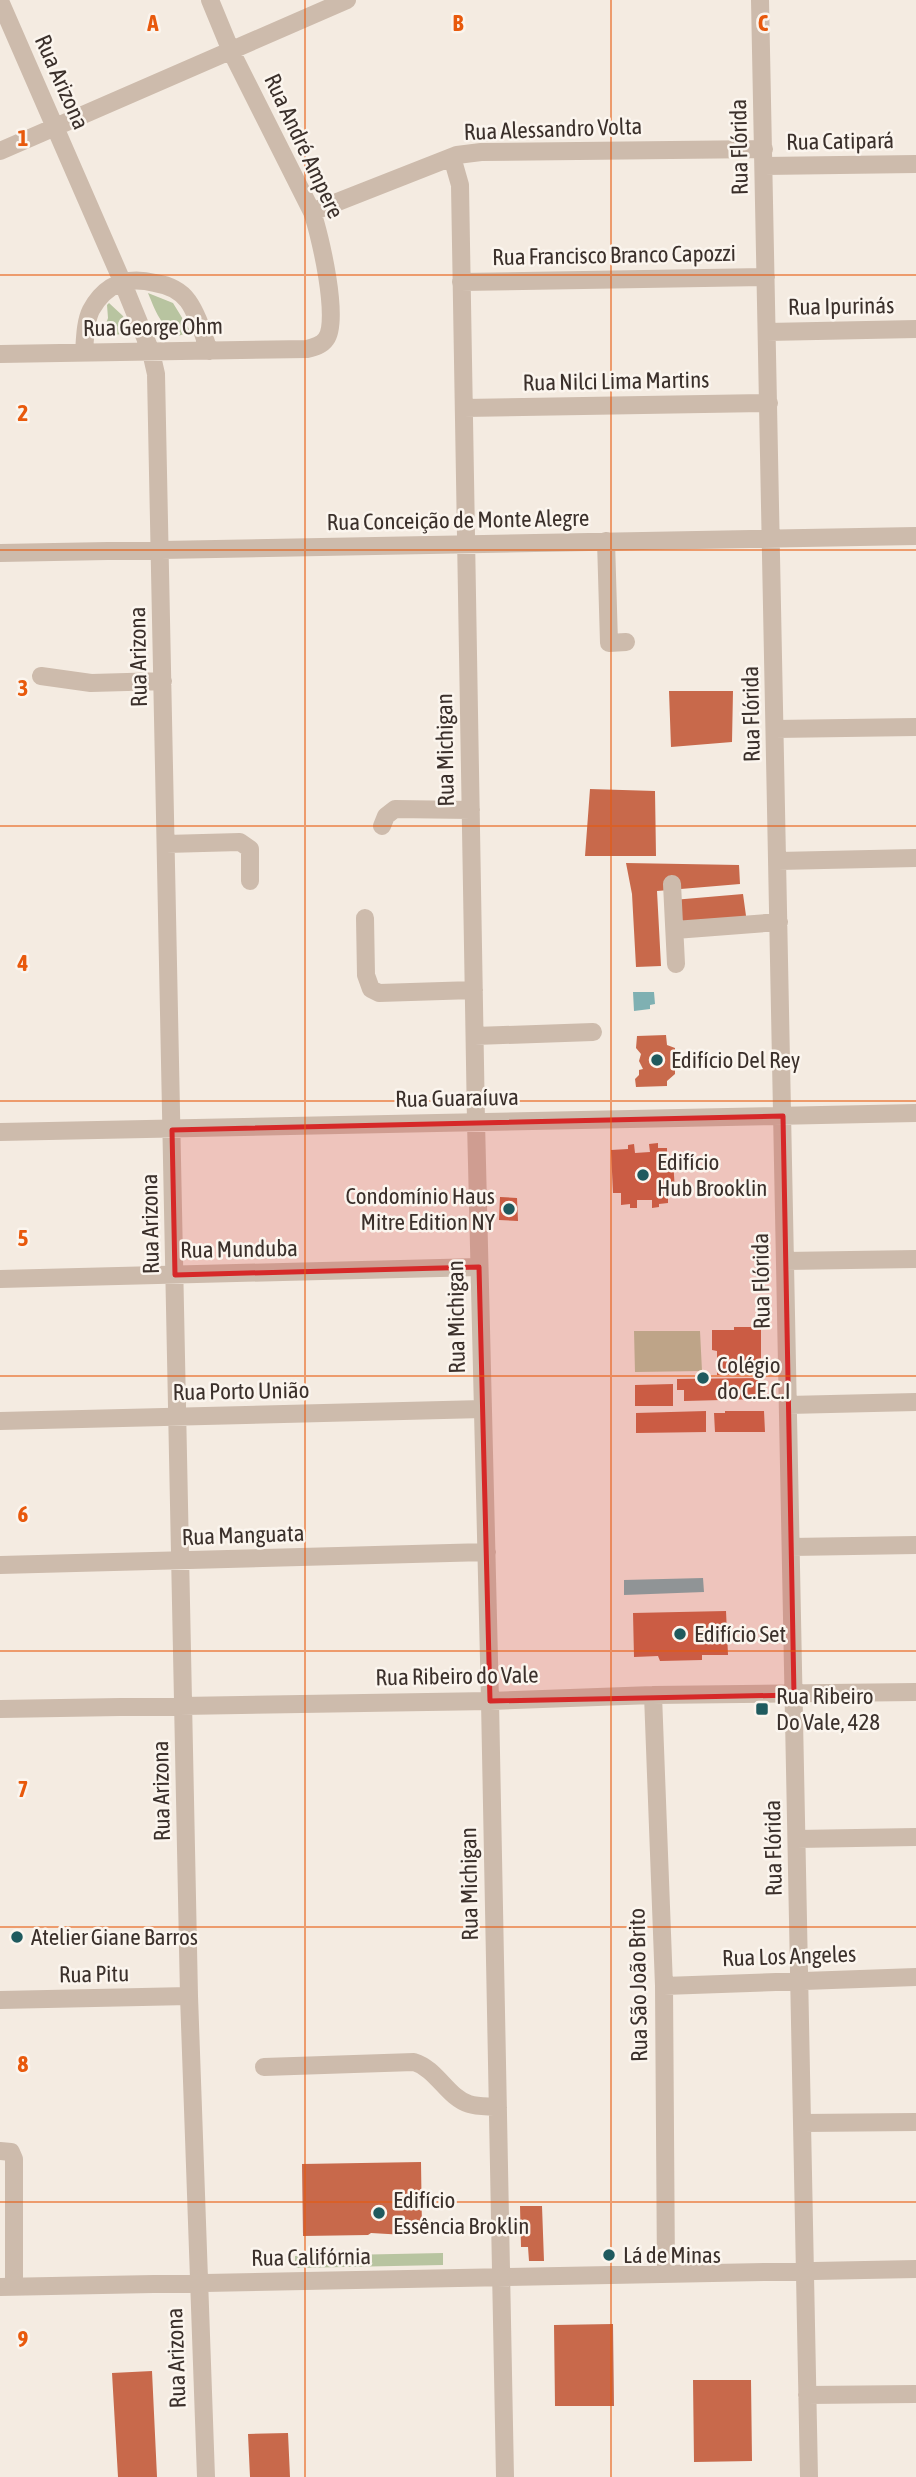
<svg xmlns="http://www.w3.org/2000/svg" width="916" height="2477" font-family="'Asap Condensed',sans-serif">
<rect width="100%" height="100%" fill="#f4ebe1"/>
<!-- green -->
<path fill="#b8c4a0" d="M148,293L173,303L189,329L187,333L178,336C161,327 155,310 148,293Z
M109,303L123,316L127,327L124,333L109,337L103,333L108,318L107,305Z
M634,1331H700L702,1371L635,1372Z
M443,2253V2265L295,2268V2256Z"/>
<!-- water -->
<path fill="#7fb0b2" d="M633,992H654L655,1004L650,1005V1009L634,1011Z
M703,1578L704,1592L624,1595V1580Z"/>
<!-- building -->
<path fill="#c8694b" d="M669,691H733L732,742L671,747Z
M590,789L655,791L656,856H585Z
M626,863L739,865L740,884L657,891L661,966L636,967L632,894Z
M743,894L747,923L675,930L673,900Z
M666,1035L667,1045L675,1048V1074L667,1081V1086L636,1087L635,1079L639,1075V1070L643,1069L639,1061L641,1054L636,1048L637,1036Z
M658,1143V1148H667V1159L673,1158L675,1192H668V1203L659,1204V1207L652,1208V1200H637V1208H630V1204L621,1205V1193H613L611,1150L628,1149V1145L634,1144L635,1153L650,1152L649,1144Z
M500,1197L517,1198L518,1221L499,1220Z
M734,1327H761V1375H717V1351L712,1350V1330H734Z
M758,1378L759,1399L684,1401V1390H677V1379Z
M673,1384V1406H635V1385Z
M706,1411V1432L636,1433V1413Z
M725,1411H764L765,1432H715L714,1413H725Z
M726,1611L728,1655H702V1660L660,1661L658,1656L634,1657L633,1613Z
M421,2162L422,2231H407L405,2235L371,2233L368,2235L303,2236L302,2164Z
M520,2206H542L544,2261H529L528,2247H521Z
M613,2324L614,2406H555L554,2325Z
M152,2371L157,2477H118L112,2373Z
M693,2380H751L752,2461L694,2462Z
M288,2433L290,2477H250L248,2434Z"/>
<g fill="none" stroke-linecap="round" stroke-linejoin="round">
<!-- minor -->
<path stroke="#cdbbac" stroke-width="18" d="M760,0L809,2477
M0,1L122,281L151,352L156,374L189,1996L206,2477
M0,151L347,0
M452,157L460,185L476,1122L490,1701L505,2477
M764,166L916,164
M312,212L457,155L481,152L764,149
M461,282L766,277
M767,332L916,329
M84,353C85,339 85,322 91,310C106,283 127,276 155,283C168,285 180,290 188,301C198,315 203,334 209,351
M0,354L307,349C315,347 322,345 326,339C340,321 320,234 312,212L231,51L210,0
M464,408L769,403
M606,541L609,643L626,642
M0,553L916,536
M41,676L91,683L163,681
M775,729L916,727
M382,826L386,816L395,809L471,810
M166,844L240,842L250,849V881
M778,861L916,858
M672,884L676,964
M365,918L366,975L371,989L379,993L474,990
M675,930L779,922
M475,1036L593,1032
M0,1132L916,1113
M785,1261L916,1259
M0,1279L479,1267
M788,1405L916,1402
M0,1421L483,1409
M791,1547L916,1545
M0,1565L487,1552
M653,1695L664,1986L666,2274
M0,1709L490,1701L653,1695L916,1692
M797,1839L916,1837
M664,1986L916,1977
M0,2000L189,1996
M264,2067L414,2062C437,2069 447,2097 469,2104C478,2107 489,2106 498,2107
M803,2123L916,2122
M0,2151L11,2152L14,2159V2287
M0,2287L916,2269
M807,2395L916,2394"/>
</g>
<!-- marked area -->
<path fill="#d62828" fill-opacity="0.2" stroke="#d62828" stroke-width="5" stroke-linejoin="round" d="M783,1116L794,1695L490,1701L479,1267L175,1275L172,1130Z"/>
<!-- grid -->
<path fill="none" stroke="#e8590c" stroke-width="2" stroke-opacity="0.55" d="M305,0V2477M611,0V2477M0,275H916M0,550H916M0,826H916M0,1101H916M0,1376H916M0,1651H916M0,1927H916M0,2202H916"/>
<!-- markers -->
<g fill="#1f5a5e" stroke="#fbf5ee" stroke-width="2.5">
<circle cx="657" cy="1060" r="7"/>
<circle cx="643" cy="1175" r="7"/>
<circle cx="509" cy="1209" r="7"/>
<circle cx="703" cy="1378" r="7"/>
<circle cx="680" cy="1634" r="7"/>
<rect x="755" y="1702" width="14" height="14" rx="3.5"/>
<circle cx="17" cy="1937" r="7"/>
<circle cx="379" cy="2213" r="7"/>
<circle cx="609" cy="2255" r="7"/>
</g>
<g text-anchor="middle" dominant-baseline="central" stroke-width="5" stroke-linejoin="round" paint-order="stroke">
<!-- street labels -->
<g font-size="23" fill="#3b302b" stroke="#fbf5ee">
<text transform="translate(62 82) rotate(66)">Rua Arizona</text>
<text transform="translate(553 129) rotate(-2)">Rua Alessandro Volta</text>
<text transform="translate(840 141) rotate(-1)">Rua Catipará</text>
<text transform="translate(304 146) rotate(65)">Rua André Ampere</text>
<text transform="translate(739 147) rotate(-91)">Rua Flórida</text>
<text transform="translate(614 255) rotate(-1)">Rua Francisco Branco Capozzi</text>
<text transform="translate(841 306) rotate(-1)">Rua Ipurinás</text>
<text transform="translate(153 327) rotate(-1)">Rua George Ohm</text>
<text transform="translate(616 381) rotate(-1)">Rua Nilci Lima Martins</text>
<text transform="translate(458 520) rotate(-1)">Rua Conceição de Monte Alegre</text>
<text transform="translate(138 657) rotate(-91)">Rua Arizona</text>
<text transform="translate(751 714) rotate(-91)">Rua Flórida</text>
<text transform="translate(445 750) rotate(-91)">Rua Michigan</text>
<text transform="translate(457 1098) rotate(-1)">Rua Guaraíuva</text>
<text transform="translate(150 1224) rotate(-91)">Rua Arizona</text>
<text transform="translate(239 1249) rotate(-1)">Rua Munduba</text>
<text transform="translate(761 1281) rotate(-91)">Rua Flórida</text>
<text transform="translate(456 1317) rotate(-91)">Rua Michigan</text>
<text transform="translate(241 1391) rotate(-1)">Rua Porto União</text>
<text transform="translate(243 1535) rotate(-2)">Rua Manguata</text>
<text transform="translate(457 1676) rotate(-1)">Rua Ribeiro do Vale</text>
<text transform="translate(161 1791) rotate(-91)">Rua Arizona</text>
<text transform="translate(773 1848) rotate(-91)">Rua Flórida</text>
<text transform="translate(469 1884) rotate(-91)">Rua Michigan</text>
<text transform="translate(789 1956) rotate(-2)">Rua Los Angeles</text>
<text transform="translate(94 1974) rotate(-1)">Rua Pitu</text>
<text transform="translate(638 1985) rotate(-91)">Rua São João Brito</text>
<text transform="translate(311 2257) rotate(-1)">Rua Califórnia</text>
<text transform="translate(176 2358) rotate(-92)">Rua Arizona</text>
</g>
<!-- poi labels -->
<g font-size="23" fill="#3b302b" stroke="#fbf5ee" text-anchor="start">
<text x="671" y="1060">Edifício Del Rey</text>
<text x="657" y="1162">Edifício<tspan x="657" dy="26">Hub Brooklin</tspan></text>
<text x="495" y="1196" text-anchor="end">Condomínio Haus<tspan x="495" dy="26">Mitre Edition NY</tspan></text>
<text x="717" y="1365">Colégio<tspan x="717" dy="26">do C.E.C.I</tspan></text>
<text x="694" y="1634">Edifício Set</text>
<text x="776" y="1696">Rua Ribeiro<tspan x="776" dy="26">Do Vale, 428</tspan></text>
<text x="31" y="1937">Atelier Giane Barros</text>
<text x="393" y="2200">Edifício<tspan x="393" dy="26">Essência Broklin</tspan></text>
<text x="623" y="2255">Lá de Minas</text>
</g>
</g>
<g font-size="23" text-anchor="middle" font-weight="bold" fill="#e8590c" stroke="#fbf5ee" stroke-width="5" stroke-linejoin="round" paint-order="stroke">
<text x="153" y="31">A</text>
<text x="458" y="31">B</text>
<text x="763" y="31">C</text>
<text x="23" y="146">1</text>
<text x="23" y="421">2</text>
<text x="23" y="696">3</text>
<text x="23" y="971">4</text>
<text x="23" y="1246">5</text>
<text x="23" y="1522">6</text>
<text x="23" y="1797">7</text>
<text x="23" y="2072">8</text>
<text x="23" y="2347">9</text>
</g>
</svg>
